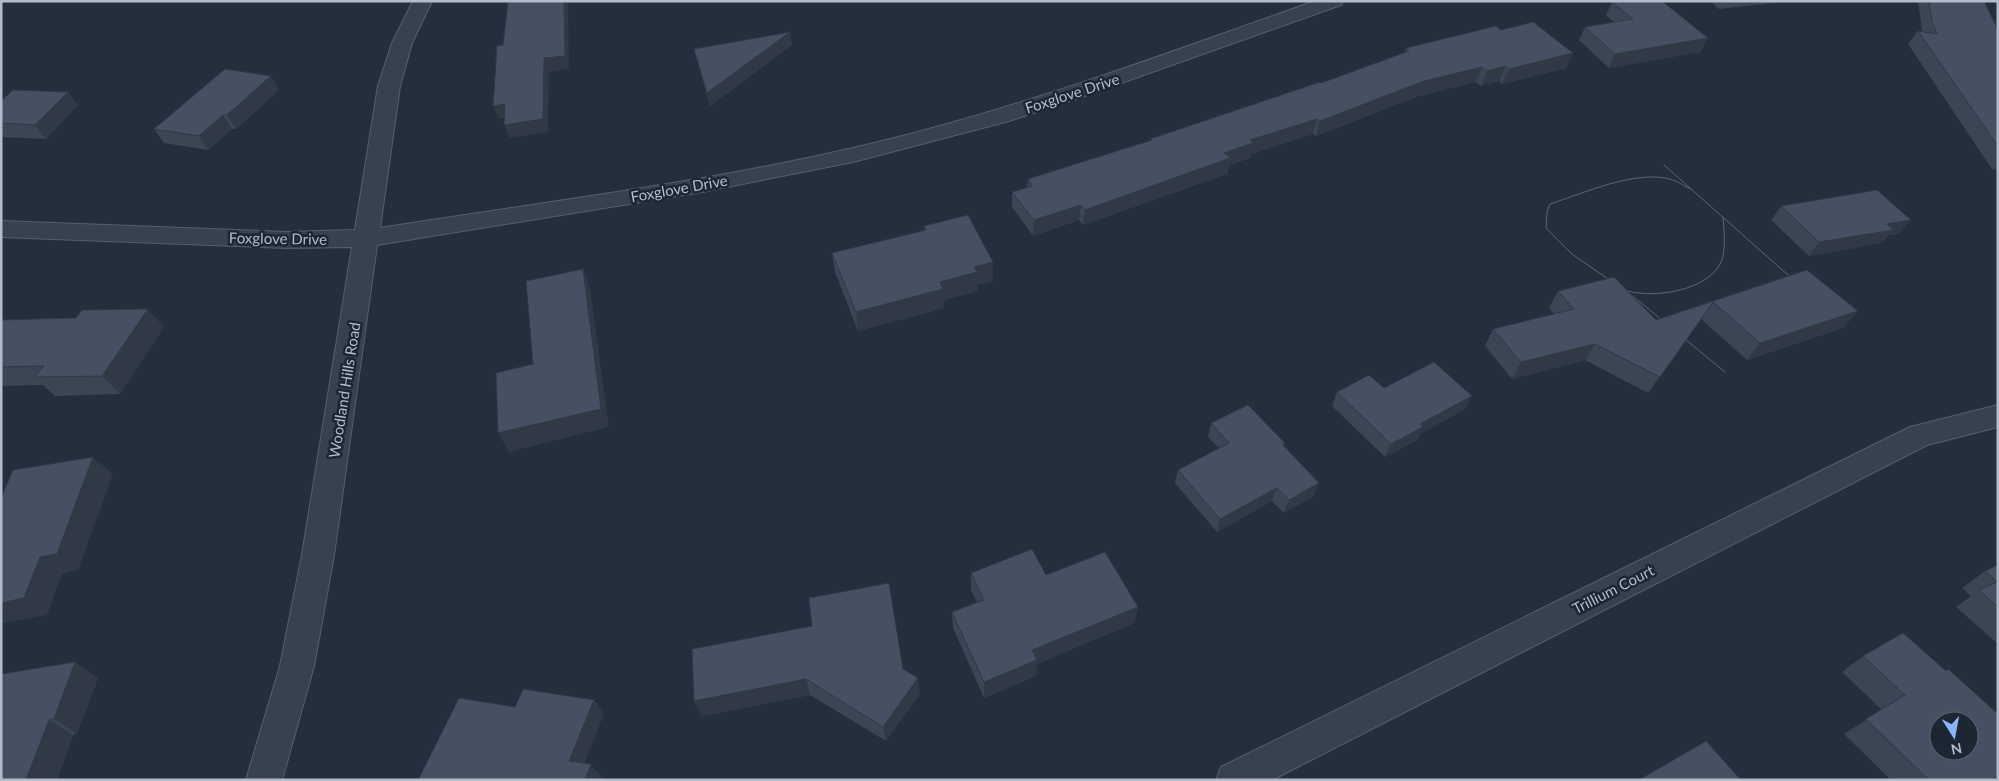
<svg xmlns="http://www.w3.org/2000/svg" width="1999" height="781" font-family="Lato,sans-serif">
<rect width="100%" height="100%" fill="#242f3e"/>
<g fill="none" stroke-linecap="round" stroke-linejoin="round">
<!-- minor casing -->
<g stroke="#565f6c" stroke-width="2">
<path id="minor" d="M413,1H432L412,43L400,86L380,228C537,203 697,184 853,148C1011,112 1162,55 1315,1H1343L1341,5L1079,98L1009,121L853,162L702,192L377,245L334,555L314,666L282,780H246L280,666L302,555L352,247L287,248L1,237V221L287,232L355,230L378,86L392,43Z
M1998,405V427L1927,445L1272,780H1216L1221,767L1910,427Z"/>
</g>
<!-- minor -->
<use href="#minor" fill="#38414e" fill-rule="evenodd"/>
<!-- tram -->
<path stroke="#5a6575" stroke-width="1" d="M1664,165L1797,283
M1691,189C1684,186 1677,181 1670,179C1635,170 1584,193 1550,204L1547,212L1546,228L1572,254L1634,297L1725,372
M1628,291C1655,299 1711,290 1722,260C1726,246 1724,231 1723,217"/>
</g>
<!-- wall -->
<path fill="#3b4654" d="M1710,1H1792L1719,9Z
M1918,1H1984L1998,30V170L1992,169L1908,44L1918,31H1922Z
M1612,2L1708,38L1700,52L1609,68L1579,40L1585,27L1614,22L1606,15Z
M1501,30L1573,53L1566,68L1502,84L1499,81L1481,86L1476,82L1419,96L1316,136L1313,134L1251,154L1250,158L1229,165L1227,174L1083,225L1079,220L1033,236L1012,207V192L1027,187L1028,179L1150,141V139L1321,83L1404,53L1406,48Z
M790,32L792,45L710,106L694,49Z
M279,90L236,129H232L208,150L164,143L154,129Z
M68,92L78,105L46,139L1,137V101Z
M1781,206L1899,234L1889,235L1882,243L1809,256L1771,220Z
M924,226L993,262V281L977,285L978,291L944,300V308L858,331L835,272L832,253L925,230Z
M1807,270L1858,311L1843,328L1747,360L1701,319L1648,393L1585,360L1512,379L1485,346L1493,329L1554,314L1549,308L1558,291L1656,320Z
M1,320L164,327L120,394L55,396L43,385L1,386Z
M1384,388L1472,396L1465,409L1420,434L1417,440L1385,457L1332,406L1337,392Z
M1211,423L1285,443L1284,446L1314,496L1284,513L1272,501L1217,532L1175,483L1178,470L1219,448L1208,437Z
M1998,565V644L1956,607L1971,596L1962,588L1985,571Z
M971,573L1046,575L1138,607L1134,623L1037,664L1036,676L984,698L953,628L952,612L977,602L971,590Z
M1903,633L1992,780H1891L1844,734L1882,710L1842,672L1863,656Z
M692,649L903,669L920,694L886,741L810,695L702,716L694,701Z
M1,674L98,678L77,734L73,735L57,780Z"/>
<!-- shaded-wall -->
<path fill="#303945" d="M564,1H568L569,69L549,72L548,132L510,138L504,125L544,58Z
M790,32L792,45L710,106L707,93Z
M1708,38L1700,52L1609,68L1615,54Z
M1573,53L1566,68L1502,84L1509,69Z
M1506,66L1499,81L1481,86L1487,71Z
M1482,67L1476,82L1419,96L1316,136L1320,121L1424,81Z
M271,76L279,90L236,129L227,115Z
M68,92L78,105L46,139L35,125Z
M505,104L511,118L499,119L493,106Z
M223,115L232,129L208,150L199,136Z
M1317,119L1313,134L1251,154L1250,158L1229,165L1227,174L1083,225L1085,210L1224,153L1250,140Z
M1081,205L1079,220L1033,236L1034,220Z
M1911,220L1899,234L1889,235L1882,243L1809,256L1819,242L1887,224Z
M993,262V281L977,285L978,291L944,300V308L858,331L856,312L940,282L974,267Z
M583,269L590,288L609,427L509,452L498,433Z
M148,309L164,327L120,394L102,376Z
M1858,311L1843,328L1747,360L1760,343Z
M1595,344L1585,360L1512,379L1521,362Z
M1472,396L1465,409L1420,434L1417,440L1385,457L1391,444L1420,424Z
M93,457L113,474L78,570L62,574L47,615L1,624V603L40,557Z
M1319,483L1314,496L1284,513L1289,500Z
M1277,488L1272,501L1217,532L1220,519Z
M1138,607L1134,623L1037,664L1036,676L984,698V682L1032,650Z
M75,662L98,678L77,734L54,719Z
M918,678L920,694L886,741L883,727Z
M806,679L810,695L702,716L694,701Z
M594,700L604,714L580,775L569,761Z
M49,720L73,735L57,780H26Z
M591,764L602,778L601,780H585Z"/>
<!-- building -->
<path fill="#455162" stroke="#303945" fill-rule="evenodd" d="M508,1H564L565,56L544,58L543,119L504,125L505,104L493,106L497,46L503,45Z
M1615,1H1662L1708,38L1615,54L1585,27L1633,19L1612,2Z
M1929,1H1984L1998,30V146L1918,31L1937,34L1932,21Z
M1533,22L1573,53L1509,69L1506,66L1487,71L1482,67L1424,81L1320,121L1317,119L1250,140L1253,143L1224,153L1230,158L1085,210L1081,205L1034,220L1012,192L1032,186L1028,179L1152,140L1150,139L1320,82L1321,83L1409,51L1406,48L1496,26L1501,30Z
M790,32L707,93L694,49Z
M225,69L271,76L227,115H223L199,136L154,129Z
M13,90L68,92L35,125L1,123V101Z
M1877,190L1911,220L1887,224L1894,230L1819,242L1781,206Z
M968,215L993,262L974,267L977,272L940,282L943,289L856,312L832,253L926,230L924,226Z
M583,269L601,409L498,433L496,373L533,364L526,281Z
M1807,270L1858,311L1760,343L1713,302L1660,377L1595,344L1521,362L1493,329L1574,309L1558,291L1614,277L1656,320Z
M148,309L102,376L35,377L44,366L1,367V320L76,318L82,310Z
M1434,362L1472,396L1420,424L1423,427L1391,444L1337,392L1369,375L1384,388Z
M1248,405L1285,443L1282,444L1319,483L1289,500L1277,488L1220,519L1178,470L1229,443L1211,423Z
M93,457L57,554L40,557L24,598L1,603V498L13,470Z
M1032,549L1046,575L1105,552L1138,607L1032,650L1037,660L984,682L952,612L984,600L971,573Z
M1998,565V607L1979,590L1997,582L1985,571Z
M889,583L903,669L918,678L883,727L806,679L694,701L692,649L812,626L809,598Z
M1903,633L1946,671L1948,669L1998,714V776L1992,780H1929L1866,719L1905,695L1863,656ZM1939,721H1969V751H1939Z
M75,662L54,719L49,720L26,780H1V674Z
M523,689L594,700L569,761L591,764L585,780H418L459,698L515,707Z
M1706,741L1741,780H1639Z"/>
<g text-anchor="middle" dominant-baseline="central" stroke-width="5" stroke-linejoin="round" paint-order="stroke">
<!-- street labels -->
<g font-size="15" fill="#b4bcc9" stroke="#1d2633">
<text transform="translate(1072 93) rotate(-18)">Foxglove Drive</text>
<text transform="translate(679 188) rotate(-10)">Foxglove Drive</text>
<text transform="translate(278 238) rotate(1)">Foxglove Drive</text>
<text transform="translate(344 390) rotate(-81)">Woodland Hills Road</text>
<text transform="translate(1613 589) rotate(-27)">Trillium Court</text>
</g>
</g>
<!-- border -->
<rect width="1999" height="781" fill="none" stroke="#b4bcc9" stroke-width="5"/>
<!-- north arrow -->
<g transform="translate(1954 736) rotate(169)"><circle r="24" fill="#1d2633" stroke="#59626f"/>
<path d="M0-4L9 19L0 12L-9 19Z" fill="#8ab4f8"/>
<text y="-8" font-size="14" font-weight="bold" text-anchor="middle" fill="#b4bcc9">N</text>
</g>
</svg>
